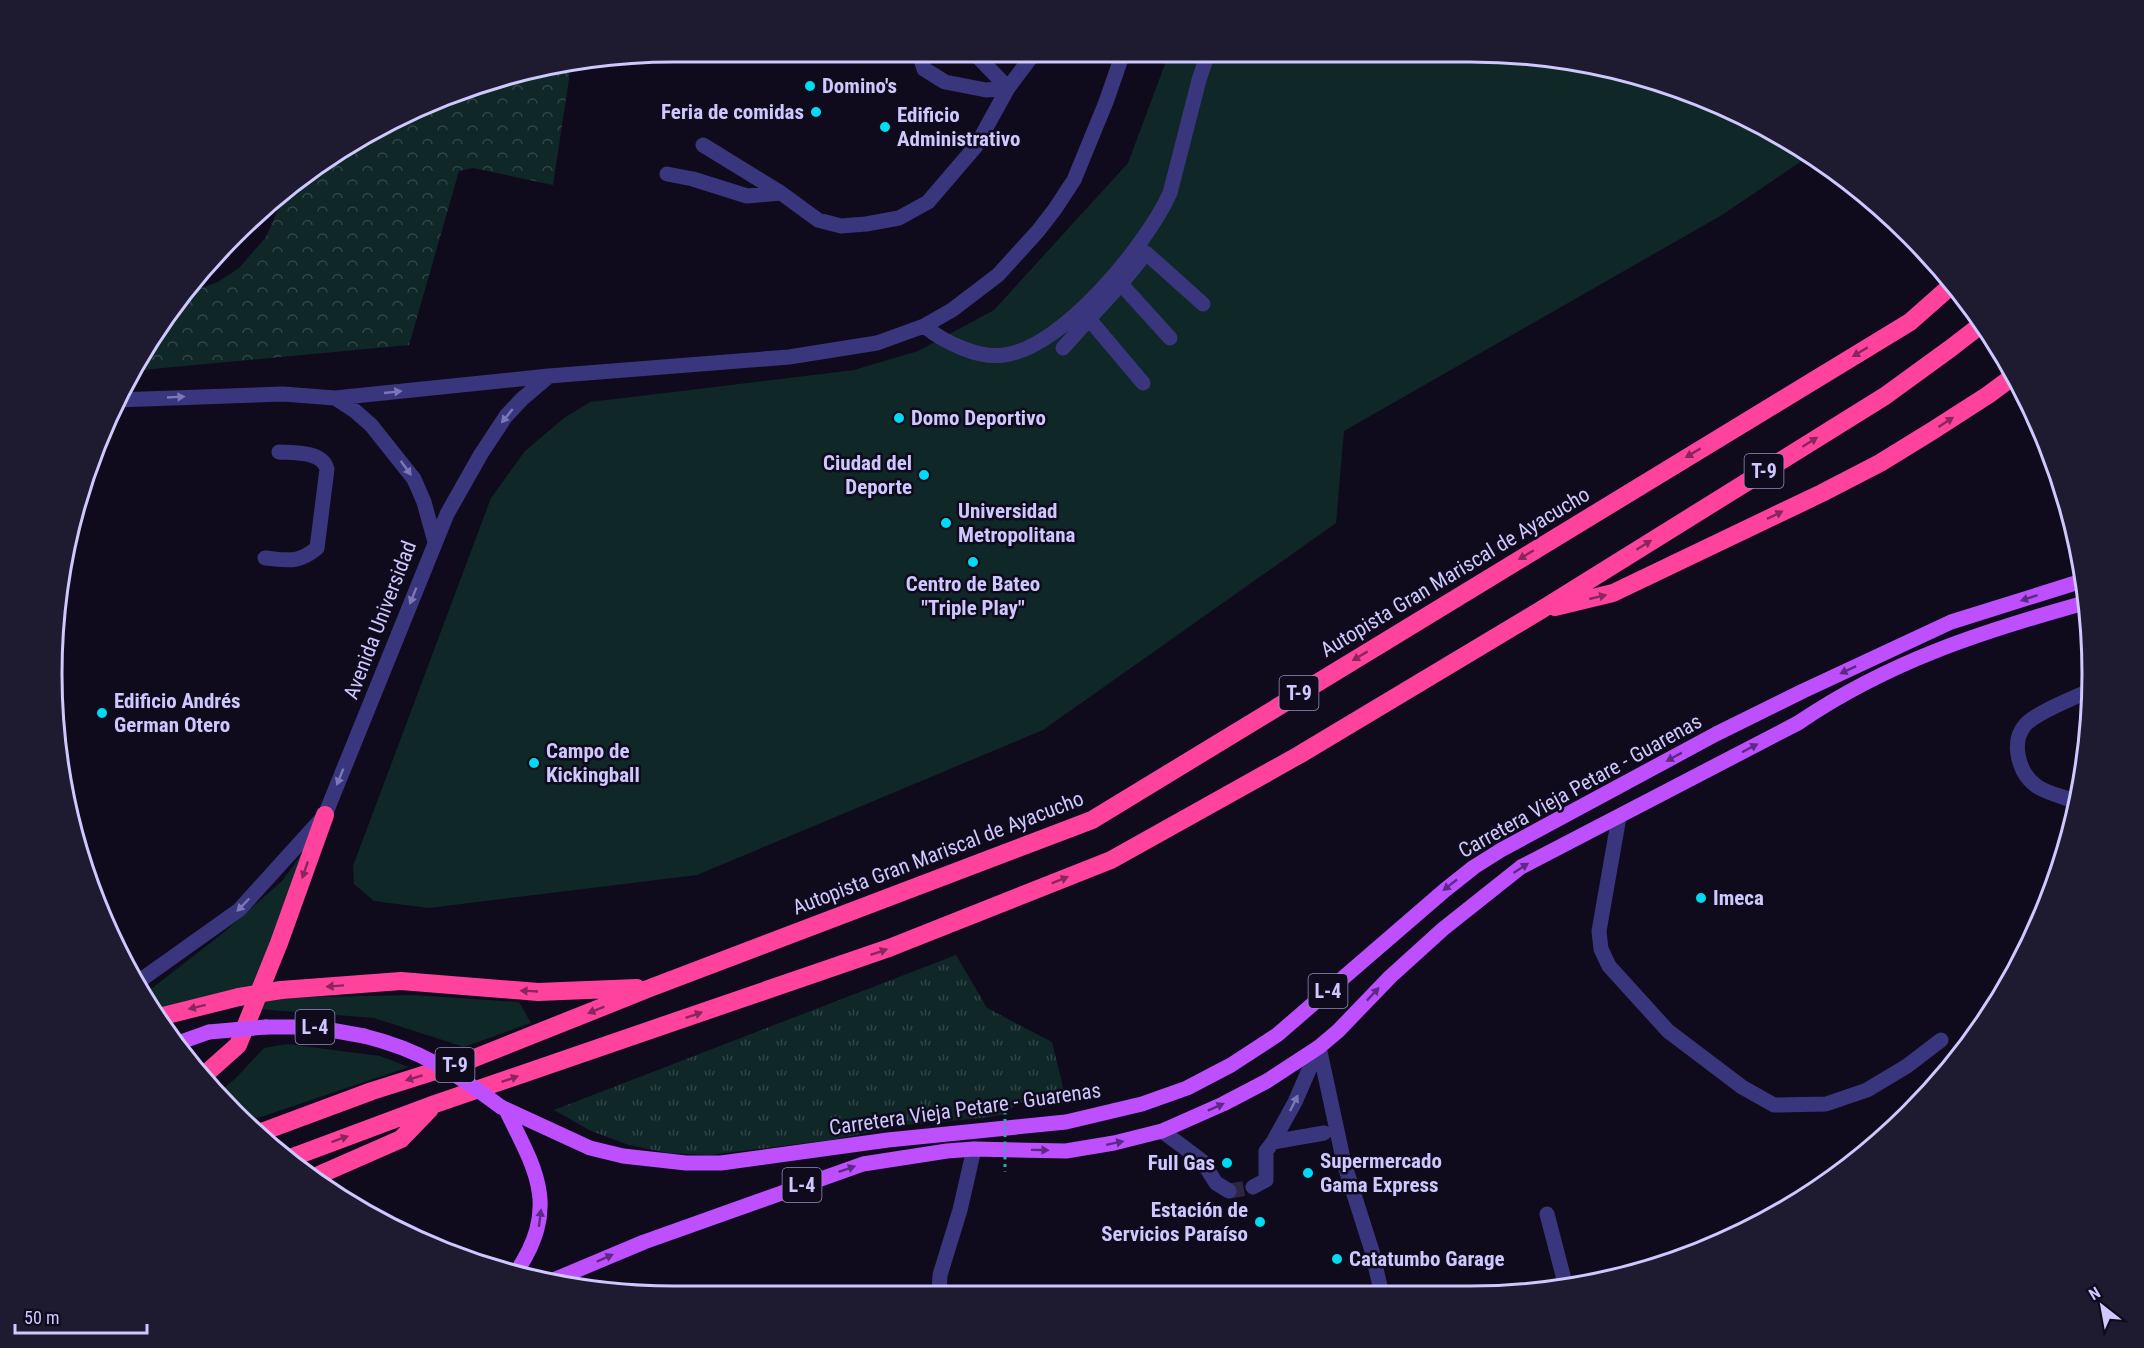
<svg xmlns="http://www.w3.org/2000/svg" width="2144" height="1348" font-family="'Roboto Condensed',sans-serif">
<defs>
<pattern id="forest-crowns" width="20" height="18" patternUnits="userSpaceOnUse" patternTransform="scale(1.5)"><rect width="20" height="18" fill="#0f2726"/><path d="M2 6a3 3 0 1 1 6 0M12 15a3 3 0 1 1 6 0" fill="none" stroke="#314547"/></pattern>
<pattern id="park-tufts" width="24" height="20" patternUnits="userSpaceOnUse" patternTransform="scale(1.5)"><rect width="24" height="20" fill="#0f2726"/><path d="M3 7l-1-3M5 7V3M7 7l1-3M15 17l-1-3M17 17v-4M19 17l1-3" fill="none" stroke="#314547"/></pattern>
</defs>
<rect width="100%" height="100%" fill="#0f0b1d"/>
<!-- green -->
<path fill="#0f2726" d="M1168,56H1551L1709,99L1809,156L1722,215L1344,431L1336,523L1043,730L697,875L429,908L374,901L354,884L353,866L491,498L525,451L564,418L590,402L854,370L918,351L994,310L1128,163Z
M329,816L255,987L153,1016L142,996L223,933L282,881Z
M415,995L519,1002L531,1023L464,1047L374,1018L258,1009L263,998Z
M287,1044L380,1056L409,1067L243,1123L217,1094L236,1078L264,1048Z"/>
<!-- forest -->
<path fill="url(#forest-crowns)" d="M570,62L569,79L553,185L473,168L459,171L409,345L131,371L179,296L218,282L239,268L266,237L287,189L328,156L474,84Z"/>
<!-- park -->
<path fill="url(#park-tufts)" d="M956,955L987,1008L1052,1042L1067,1103H1018L1005,1114L982,1118L906,1125L831,1140L709,1155L668,1153L629,1145L591,1131L554,1110Z"/>
<g fill="none" stroke-linecap="round" stroke-linejoin="round">
<!-- minor-tunnel -->
<path stroke="#2c273f" stroke-width="15" stroke-dasharray="15 8" stroke-linecap="butt" d="M1229,1191L1253,1187"/>
<!-- minor -->
<path stroke="#39367d" stroke-width="15" d="M920,56L924,69L945,82L986,90L1008,88L977,56
M703,145L781,193L818,220L841,226L866,224L899,218L928,202L976,146L1008,88L1032,56
M667,174L693,179L747,196L781,193
M1121,284L1146,253L1203,304
M1089,319L1121,284L1170,338
M924,326C944,342 978,359 1004,355C1063,348 1147,244 1170,193L1199,80L1207,56
M1063,348L1089,319L1143,383
M335,398L549,376L789,357L877,343L924,326L952,310L998,275L1038,231L1055,209L1074,180L1106,102L1122,56
M117,400L283,394L335,398L355,411L371,425L414,479L424,502L435,542
M265,558C287,560 298,564 317,548L327,469C322,451 294,453 279,452
M2077,802C2065,797 2049,794 2038,787C2019,775 2010,743 2025,725C2037,712 2074,698 2091,690
M1619,817L1599,931L1601,949L1609,966L1668,1031L1742,1087L1774,1105L1826,1104L1867,1090L1907,1066L1941,1040
M135,984L239,910L325,815L447,514L481,454L506,416L522,399L549,376
M1319,1047L1344,1163L1372,1251L1382,1295
M1162,1131L1202,1161L1216,1183L1229,1191
M1273,1142L1324,1133
M1253,1187L1266,1180V1151L1273,1142L1295,1102L1319,1047
M1547,1214L1566,1287
M939,1293L940,1275L960,1210L974,1149"/>
<!-- major -->
<path stroke="#bd4fff" stroke-width="15" d="M266,1027H314L364,1036
M175,1044L209,1032
M501,1107L590,1148L623,1156L686,1163H721L888,1140L1066,1122L1142,1104L1187,1088L1231,1065L1277,1035L1445,890L1474,867L1501,850L1716,734L1803,691L1951,622L2085,580
M506,1110C537,1172 559,1207 517,1271
M551,1281L644,1242L863,1164L947,1151L974,1149L1066,1151L1114,1143L1162,1131L1223,1104L1267,1081L1319,1047L1338,1031L1390,977L1443,929L1521,867L1798,723C1889,661 1983,631 2088,602"/>
<!-- highway -->
<path stroke="#ff439d" stroke-width="18" d="M1555,607L1613,593L1822,493L1880,463L1932,431L1988,395L2015,375
M281,990L401,981L538,992L637,988
M155,1018L239,997
M202,1077L238,1045L279,943L325,815
M256,1134L372,1091L467,1061L650,988L1092,820L1910,322L1953,284
M285,1160L435,1104L889,948L1111,860L1299,755L1541,610L1885,396L1951,348L1982,324
M312,1178L401,1139L430,1109"/>
<!-- path-bridge -->
<path stroke="#2cafa7" stroke-width="3" stroke-dasharray="3 4.5" stroke-linecap="butt" d="M1005,1104V1172"/>
<!-- major-bridge -->
<path stroke="#bd4fff" stroke-width="15" d="M209,1032L266,1027
M364,1036C421,1050 454,1072 501,1107"/>
<!-- highway-bridge -->
<path stroke="#ff439d" stroke-width="18" d="M239,997L281,990"/>
</g>
<!-- one-way arrows -->
<defs><path id="oneway-solid" d="M-6-.8H1V-3.2L6.5 0L1 3.2V.8H-6Z" transform="scale(1.5)"/></defs>
<g fill="#87275d">
<use href="#oneway-solid" transform="translate(1860 352) rotate(149)"/>
<use href="#oneway-solid" transform="translate(1946 422) rotate(-33)"/>
<use href="#oneway-solid" transform="translate(1810 442) rotate(-32)"/>
<use href="#oneway-solid" transform="translate(1693 453) rotate(149)"/>
<use href="#oneway-solid" transform="translate(1775 515) rotate(-26)"/>
<use href="#oneway-solid" transform="translate(1644 545) rotate(-32)"/>
<use href="#oneway-solid" transform="translate(1526 555) rotate(149)"/>
<use href="#oneway-solid" transform="translate(1598 597) rotate(-13)"/>
<use href="#oneway-solid" transform="translate(1360 656) rotate(149)"/>
<use href="#oneway-solid" transform="translate(305 870) rotate(109)"/>
<use href="#oneway-solid" transform="translate(1060 880) rotate(-22)"/>
<use href="#oneway-solid" transform="translate(879 952) rotate(-19)"/>
<use href="#oneway-solid" transform="translate(335 986) rotate(176)"/>
<use href="#oneway-solid" transform="translate(529 991) rotate(-177)"/>
<use href="#oneway-solid" transform="translate(197 1007) rotate(166)"/>
<use href="#oneway-solid" transform="translate(596 1010) rotate(158)"/>
<use href="#oneway-solid" transform="translate(694 1015) rotate(-19)"/>
<use href="#oneway-solid" transform="translate(414 1078) rotate(163)"/>
<use href="#oneway-solid" transform="translate(510 1079) rotate(-19)"/>
<use href="#oneway-solid" transform="translate(340 1139) rotate(-20)"/>
</g>
<g fill="#7c78b8">
<use href="#oneway-solid" transform="translate(393 392) rotate(-6)"/>
<use href="#oneway-solid" transform="translate(176 397) rotate(-3)"/>
<use href="#oneway-solid" transform="translate(507 416) rotate(129)"/>
<use href="#oneway-solid" transform="translate(406 468) rotate(54)"/>
<use href="#oneway-solid" transform="translate(413 596) rotate(112)"/>
<use href="#oneway-solid" transform="translate(340 777) rotate(112)"/>
<use href="#oneway-solid" transform="translate(243 905) rotate(134)"/>
<use href="#oneway-solid" transform="translate(1294 1103) rotate(-64)"/>
</g>
<g fill="#5d2a83">
<use href="#oneway-solid" transform="translate(2029 598) rotate(162)"/>
<use href="#oneway-solid" transform="translate(1848 670) rotate(155)"/>
<use href="#oneway-solid" transform="translate(1750 748) rotate(-28)"/>
<use href="#oneway-solid" transform="translate(1674 757) rotate(151)"/>
<use href="#oneway-solid" transform="translate(1521 868) rotate(-33)"/>
<use href="#oneway-solid" transform="translate(1450 885) rotate(142)"/>
<use href="#oneway-solid" transform="translate(1373 994) rotate(-47)"/>
<use href="#oneway-solid" transform="translate(1216 1107) rotate(-24)"/>
<use href="#oneway-solid" transform="translate(1115 1143) rotate(-12)"/>
<use href="#oneway-solid" transform="translate(1040 1150) rotate(1)"/>
<use href="#oneway-solid" transform="translate(847 1169) rotate(-19)"/>
<use href="#oneway-solid" transform="translate(540 1218) rotate(-83)"/>
<use href="#oneway-solid" transform="translate(605 1258) rotate(-24)"/>
</g>
<!-- markers -->
<g fill="#00daf3" stroke="#0f0b1d" stroke-width="2">
<circle cx="810" cy="86" r="6"/>
<circle cx="816" cy="112" r="6"/>
<circle cx="885" cy="127" r="6"/>
<circle cx="899" cy="418" r="6"/>
<circle cx="924" cy="475" r="6"/>
<circle cx="946" cy="523" r="6"/>
<circle cx="973" cy="562" r="6"/>
<circle cx="102" cy="713" r="6"/>
<circle cx="534" cy="763" r="6"/>
<circle cx="1701" cy="898" r="6"/>
<circle cx="1227" cy="1163" r="6"/>
<circle cx="1308" cy="1173" r="6"/>
<circle cx="1260" cy="1222" r="6"/>
<circle cx="1337" cy="1259" r="6"/>
</g>
<g text-anchor="middle" dominant-baseline="central" stroke-width="5" stroke-linejoin="round" paint-order="stroke">
<!-- shield labels -->
<g fill="#0f0b1d" stroke="#958fbb" stroke-width="1.5">
<rect x="1744.5" y="454" width="39" height="34" rx="4.5"/>
<rect x="1279.5" y="676" width="39" height="34" rx="4.5"/>
<rect x="1308.5" y="974" width="39" height="34" rx="4.5"/>
<rect x="295.5" y="1010" width="39" height="34" rx="4.5"/>
<rect x="435.5" y="1048" width="39" height="34" rx="4.5"/>
<rect x="782.5" y="1168" width="39" height="34" rx="4.5"/>
</g>
<g font-size="20" font-weight="bold" fill="#cec8ff">
<text x="1764" y="471">T-9</text>
<text x="1299" y="693">T-9</text>
<text x="1328" y="991">L-4</text>
<text x="315" y="1027">L-4</text>
<text x="455" y="1065">T-9</text>
<text x="802" y="1185">L-4</text>
</g>
<!-- poi labels -->
<g font-size="21" font-weight="bold" fill="#cec8ff" stroke="#0f0b1d" text-anchor="start">
<text x="822" y="86">Domino's</text>
<text x="804" y="112" text-anchor="end">Feria de comidas</text>
<text x="897" y="115">Edificio<tspan x="897" dy="24">Administrativo</tspan></text>
<text x="911" y="418">Domo Deportivo</text>
<text x="912" y="463" text-anchor="end">Ciudad del<tspan x="912" dy="24">Deporte</tspan></text>
<text x="958" y="511">Universidad<tspan x="958" dy="24">Metropolitana</tspan></text>
<text x="973" y="584" text-anchor="middle">Centro de Bateo<tspan x="973" dy="24">"Triple Play"</tspan></text>
<text x="114" y="701">Edificio Andrés<tspan x="114" dy="24">German Otero</tspan></text>
<text x="546" y="751">Campo de<tspan x="546" dy="24">Kickingball</tspan></text>
<text x="1713" y="898">Imeca</text>
<text x="1320" y="1161">Supermercado<tspan x="1320" dy="24">Gama Express</tspan></text>
<text x="1215" y="1163" text-anchor="end">Full Gas</text>
<text x="1248" y="1210" text-anchor="end">Estación de<tspan x="1248" dy="24">Servicios Paraíso</tspan></text>
<text x="1349" y="1259">Catatumbo Garage</text>
</g>
<!-- street labels -->
<g font-size="21" fill="#cec8ff" stroke="#0f0b1d">
<text transform="translate(1455 572) rotate(-31)">Autopista Gran Mariscal de Ayacucho</text>
<text transform="translate(380 620) rotate(-69)">Avenida Universidad</text>
<text transform="translate(1580 786) rotate(-29)">Carretera Vieja Petare - Guarenas</text>
<text transform="translate(938 853) rotate(-21)">Autopista Gran Mariscal de Ayacucho</text>
<text transform="translate(965 1109) rotate(-8)">Carretera Vieja Petare - Guarenas</text>
</g>
</g>
<!-- crop -->
<path d="M0 0H2144V1348H0ZM674 62H1470A612 612 0 0 1 2082 674V674A612 612 0 0 1 1470 1286H674A612 612 0 0 1 62 674V674A612 612 0 0 1 674 62Z" fill="#1e1a2f" fill-rule="evenodd"/>
<path fill="none" stroke="#cec8ff" stroke-width="3" d="M674 62H1470A612 612 0 0 1 2082 674V674A612 612 0 0 1 1470 1286H674A612 612 0 0 1 62 674V674A612 612 0 0 1 674 62Z"/>
<!-- north arrow -->
<g transform="translate(2102 1306) rotate(329)" stroke="#0f0b1d" stroke-width="4.5" paint-order="stroke">
<path d="M0-4.5L10 22L0 15L-10 22Z" fill="#cec8ff"/>
<text y="-9" font-size="16" font-weight="bold" text-anchor="middle" fill="#cec8ff">N</text>
</g>
<!-- scale -->
<path d="M15 1324v9h132v-9" fill="none" stroke="#cec8ff" stroke-width="3"/>
<text x="24" y="1324" font-size="18" fill="#cec8ff" stroke="#0f0b1d" stroke-width="4.5" paint-order="stroke">50 m</text>
</svg>
